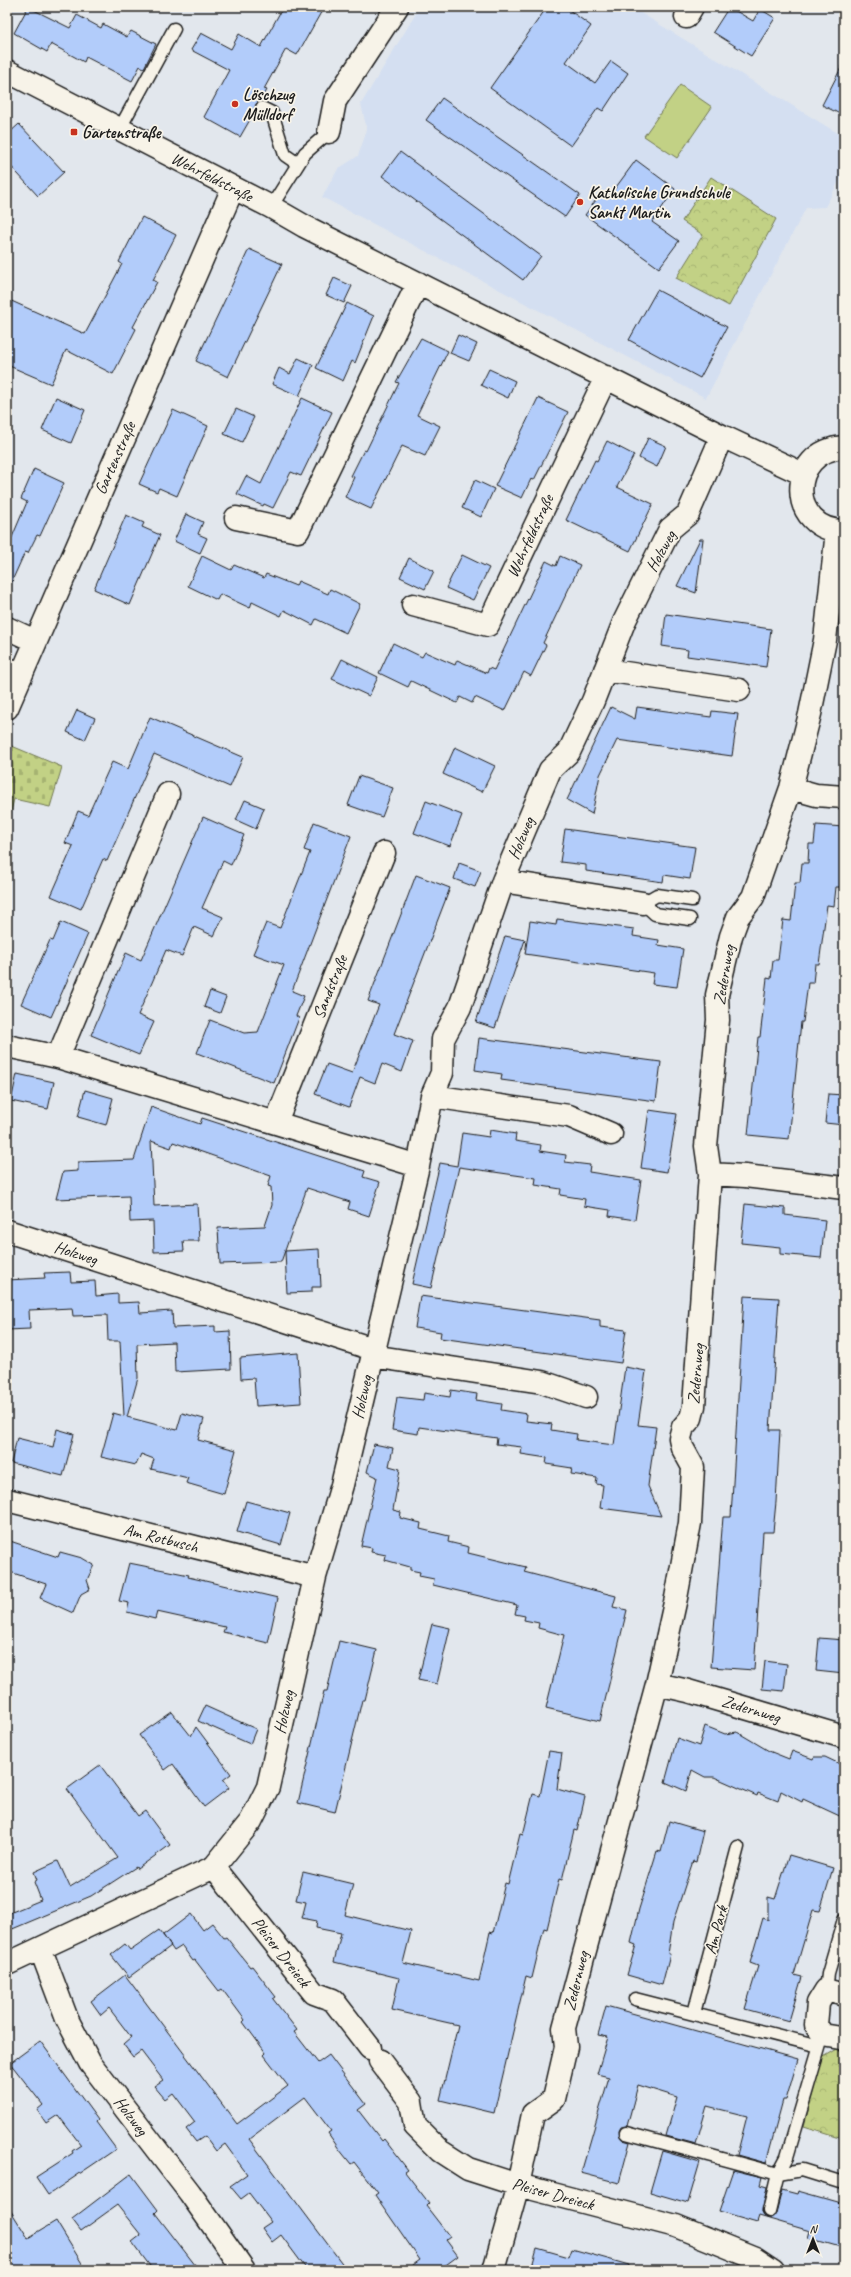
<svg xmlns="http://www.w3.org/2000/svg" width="851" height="2277" font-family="Caveat,sans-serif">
<defs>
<pattern id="forest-crowns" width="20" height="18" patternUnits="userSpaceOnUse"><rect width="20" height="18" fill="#c2d185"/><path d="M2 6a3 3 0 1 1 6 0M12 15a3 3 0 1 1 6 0" fill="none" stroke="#a6b372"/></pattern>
<pattern id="cemetery-stones" width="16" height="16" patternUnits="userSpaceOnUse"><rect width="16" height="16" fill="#c2d185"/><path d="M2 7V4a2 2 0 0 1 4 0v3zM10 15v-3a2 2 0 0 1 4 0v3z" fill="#a6b372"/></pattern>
</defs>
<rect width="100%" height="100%" fill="#e2e7ed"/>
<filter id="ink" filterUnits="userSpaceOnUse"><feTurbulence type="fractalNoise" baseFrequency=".025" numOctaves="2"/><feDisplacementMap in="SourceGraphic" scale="8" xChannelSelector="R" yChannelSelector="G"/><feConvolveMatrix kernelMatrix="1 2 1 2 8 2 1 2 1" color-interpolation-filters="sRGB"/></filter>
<g filter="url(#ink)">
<!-- built -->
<path fill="#d4dff1" d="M420,7H631L844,137V172L825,207L806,208L706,398L322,197L338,169L358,156L367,130L361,104Z"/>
<!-- forest -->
<path fill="url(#forest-crowns)" stroke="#6f7650" d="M711,177L776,219L729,306L676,278L703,235L682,221Z
M844,2045V2122L839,2137L804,2126L822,2058Z"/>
<!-- cemetery -->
<path fill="url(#cemetery-stones)" stroke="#6f7650" d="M7,744L62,767L50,807L14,799L7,827Z"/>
<!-- garden -->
<path fill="#c2d185" stroke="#6f7650" d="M680,85L712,107L677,158L644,136Z"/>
<!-- building -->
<path fill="#b2ccfa" stroke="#1c1c1c" d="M28,7L70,28L77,15L101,28L103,24L127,37L131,31L156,44L144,68L140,66L132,81L86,57L84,62L51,44L47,52L14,33Z
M283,7H324L297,55L286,49L264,89L267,90L261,101L256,104L255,111L240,137L204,117L229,70L191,50L201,33L231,49L239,34L261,47Z
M547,7H565L591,26L566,62L595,83L611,61L628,73L603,111L598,108L571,146L490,88Z
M729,7L753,21L760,9L775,18L751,56L713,32Z
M844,62V116L822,105Z
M442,98L580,195L565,217L426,120Z
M19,124L64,172L38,196L7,162V135Z
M400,152L541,256L523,280L382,176Z
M636,160L675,189L652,222L679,241L659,268L585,215L601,193L608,198Z
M142,217L176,235L153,280L157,282L133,327L136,329L113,374L66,350L51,384L7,365V299L85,334L122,264L119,262Z
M249,249L282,264L228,377L196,361Z
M334,278L352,286L344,303L326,295Z
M657,290L727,327L700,378L629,340Z
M347,303L374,316L355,363L352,361L343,381L316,368Z
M458,335L477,344L469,361L450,353Z
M421,338L448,351L417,415L440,426L425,456L402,446L371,509L345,497L354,477L351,476L364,450L366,451L399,383L396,382Z
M298,358L313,365L299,396L272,384L279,368L290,374Z
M489,369L515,381L508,398L481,385Z
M56,397L85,410L71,443L42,430Z
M302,398L332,412L301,476L291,472L273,508L264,504L263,506L237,494L246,476L261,484Z
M538,398L568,412L534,480L531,479L522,498L495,486Z
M236,409L254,417L242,442L224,434Z
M173,410L208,426L177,496L159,488L157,492L139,484Z
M648,438L666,446L657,467L639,458Z
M607,441L634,455L617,487L653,504L630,551L566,520L595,460L597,461Z
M34,469L64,483L40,536L37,535L28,553L25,552L7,592V549L27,502L21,499Z
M475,480L494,489L481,517L462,508Z
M186,514L203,522L198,534L207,538L200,553L174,541Z
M126,515L144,523L142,527L160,535L130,605L94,589Z
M700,539H703L696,593L677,586Z
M462,555L489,568L473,600L446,588Z
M202,556L231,570L234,565L264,578L266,574L296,586L298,581L328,594L330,589L360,604L346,633L316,619L313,625L284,610L281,616L252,602L250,608L220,594L217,600L188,586Z
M560,556L580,565L543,643L546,645L531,676L524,672L505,711L475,697L472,703L460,697L457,703L411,681L408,687L379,673L393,643L422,657L425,652L455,665L457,660L487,673L489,668L494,670L546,561L556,566Z
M409,558L434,571L425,589L400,577Z
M666,614L771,629L766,667L687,656L688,650L662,646Z
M342,659L378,677L369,696L332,679Z
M611,707L635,719L637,707L711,717L712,711L738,714L732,756L617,740L600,775L592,814L567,800Z
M77,710L95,718L85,740L67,732Z
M150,717L243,757L230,787L154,754L107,861L103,859L81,909L51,896L73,846L65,843L78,811L88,815L112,762L128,769Z
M455,747L495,766L482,792L443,774Z
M359,776L393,788L382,817L348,805Z
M245,800L264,808L256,829L236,820Z
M426,801L462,815L450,846L414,833Z
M203,817L244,835L231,865L223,861L202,908L223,917L214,936L194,927L182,956L166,950L138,1015L154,1022L139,1055L91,1035L126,953L141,960Z
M314,822L351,836L292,991L304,996L296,1016L299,1018L274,1083L197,1053L210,1020L244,1033L258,1032L284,965L253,954L266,923L280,928L310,852L304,850Z
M816,825L844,827V861L841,887H836L834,906L827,905L819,964H815L813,983H808L803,1022H801L789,1139L748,1135L758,1037H760L767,978L771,979L773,960H778L783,920L791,921L795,883H800L802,863H808L809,844H814Z
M565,829L695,847L690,879L664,875L663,882L586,871V865L560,862Z
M459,863L481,871L475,887L454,879Z
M416,875L450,888L394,1034L413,1041L402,1072L382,1064L375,1083L360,1077L349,1107L315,1094L327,1064L352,1073L379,1005L368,1001Z
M557,919L634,929L633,936L659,940L658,945L683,949L677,987L652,984L654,973L525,954L530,921L556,925Z
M61,922L88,934L51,1017L21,1004L50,940L53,941Z
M505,936L525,940L495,1028L476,1022Z
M210,991L226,997L220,1013L204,1007Z
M479,1038L661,1062L656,1101L501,1080L502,1074L475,1070Z
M17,1074L54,1082L48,1109L11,1101Z
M85,1090L113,1098L106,1125L78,1117Z
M828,1094L844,1095V1125L825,1123Z
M151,1107L200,1124L202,1118L365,1171L363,1177L380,1182L369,1216L348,1209L350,1202L307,1188L281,1262L220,1264L218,1228L265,1226L272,1205L271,1187L268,1186L271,1176L173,1142L171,1148L151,1141L154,1206L197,1204L199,1241H183L184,1251L154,1252L153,1221L130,1222L129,1196L56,1199L63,1172L78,1171V1162L134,1160Z
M649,1110L677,1114L667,1172L641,1168Z
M490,1130L516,1134L515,1141L541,1145L540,1151L566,1155L565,1162L590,1165L589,1172L641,1180L635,1220L609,1216L610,1210L584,1206L585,1199L560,1195L561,1189L535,1185L536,1178L459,1167L431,1288L412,1284L440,1163L457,1166L462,1133L489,1137Z
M745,1204L785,1208V1215L825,1220L821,1258L780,1254V1247L741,1243Z
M319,1249L321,1287H312V1292L287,1293L285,1251Z
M70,1272L71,1282L95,1281L96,1296L118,1294V1303L139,1302L140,1313L172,1311L173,1328L215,1326V1332L230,1331L231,1369L175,1372L174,1342L137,1344L138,1378L127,1417L177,1430L182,1413L204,1419L198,1440L236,1450L224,1494L186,1483L188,1478L151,1469L154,1459L141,1454L136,1465L101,1457L113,1413L124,1416L120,1341H108L107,1315L73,1316L72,1308L29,1310L30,1329L7,1330V1280L45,1278L44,1273Z
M420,1296L600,1320V1327L626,1330L621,1363L440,1338L441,1332L415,1328Z
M744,1296L779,1298L770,1430H780L776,1502L773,1532H763L754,1670L711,1667L723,1517H731Z
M298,1353L301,1403L256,1406L254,1378L241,1379L240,1358Z
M625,1367L646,1371L638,1425L656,1427L648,1486L661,1516L600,1508L603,1485L596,1484L597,1478L571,1474L572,1468L546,1464L547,1458L521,1454L522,1447L496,1444L497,1438L419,1427L418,1434L392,1430L397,1397L423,1400L424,1393L450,1397L451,1390L477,1394L476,1400L502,1404L501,1410L527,1414L526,1421L552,1424L551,1430L577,1434L576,1440L614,1445Z
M57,1429L74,1434L63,1476L11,1463L17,1438L53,1447Z
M374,1444L393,1448L389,1466L400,1469L393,1510L401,1512L400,1518L421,1523L420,1529L449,1536L448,1542L469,1547L468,1553L526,1567L524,1572L616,1596L613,1607L627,1610L600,1721L546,1708L564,1635L538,1628L539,1623L524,1620L525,1616L515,1614L517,1605L433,1585L434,1579L419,1576L420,1572L410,1570V1567L385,1560L386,1555L371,1552L372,1548L361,1546L377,1477L367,1472Z
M246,1501L290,1513L281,1545L237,1532Z
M7,1540L58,1557L60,1552L82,1558L94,1565L87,1580L90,1589L81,1594L73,1613L40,1598L46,1584L7,1571Z
M129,1563L189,1575L188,1577L278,1598L268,1643L223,1632L225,1627L157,1612L155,1619L127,1612L129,1603L119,1601Z
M432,1624L450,1628L437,1684L418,1680Z
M819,1638L844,1640V1674L816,1671Z
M339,1641L377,1650L365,1700H362L335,1812L298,1803L324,1691H327Z
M765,1661L787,1664L784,1691L762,1689Z
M205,1706L256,1729L250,1744L198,1721Z
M172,1712L191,1736L196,1727L231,1774L223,1780L229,1788L204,1807L173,1764L165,1770L139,1735Z
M705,1726L725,1734L737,1732L769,1751L789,1759L792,1751L813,1759L814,1757H825L844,1766V1818L803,1799L802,1802L781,1791L778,1801L758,1793L757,1796L714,1777H705L692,1770L686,1791L665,1782L677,1738L699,1746Z
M549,1751L562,1753L557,1789L585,1797L577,1831L574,1830L562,1880L559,1879L547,1929L544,1928L532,1978L526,1976L494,2113L440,2100L458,2025L392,2010L399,1978L334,1962L341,1933L316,1928L317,1921L302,1918L306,1902L296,1900L303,1872L353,1884L345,1915L411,1931L403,1963L479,1981L490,1932L493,1933L505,1883L508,1884L520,1834L523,1835L533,1794L540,1796Z
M100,1765L138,1816L145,1811L170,1845L137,1869L136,1867L91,1896L10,1930L7,1914L41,1900L34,1882L37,1880L34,1872L58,1861L70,1887L118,1858L67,1789Z
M669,1821L703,1831L696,1862L693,1861L673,1922L668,1954H670L662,1985L627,1975L636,1945L631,1943L639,1909L657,1851L661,1852Z
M789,1855L833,1868L820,1911L813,1910L794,1975L802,1977L789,2021L745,2009L758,1966L750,1963L763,1918L768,1920V1897L775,1899Z
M191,1914L203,1930L212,1923L224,1938L226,1937L250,1967L252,1966L276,1997L273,1999L297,2030L294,2032L318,2063L329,2055L366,2104L358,2110L382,2141L384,2139L408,2170L405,2172L429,2203L426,2206L450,2237L446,2240L458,2256L439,2270H406L420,2260L375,2195L378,2193L354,2162L351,2164L339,2149L328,2133L331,2131L305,2097L249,2139L347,2270H307L281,2235L272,2242L262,2228L271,2222L249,2193L241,2199L230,2186L247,2174L225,2144L216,2151L205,2136L196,2142L186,2129L195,2122L173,2093L165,2099L154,2086L163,2080L141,2051L133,2057L123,2044L131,2037L109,2008L101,2015L91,2001L125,1975L237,2124L288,2086L264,2055L266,2053L243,2022L245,2020L222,1989L219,1991L195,1960L193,1961L182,1946L174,1951L163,1935Z
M159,1930L171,1946L129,1977L111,1955L125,1944L130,1950Z
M606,2006L798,2059L786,2100H783L766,2163L737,2155L747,2116L707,2106L696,2144L666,2136L677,2097L638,2085L627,2126L621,2127L619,2131L623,2140L630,2142L619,2183L581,2173L609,2077L597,2074L608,2037L598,2035Z
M40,2041L98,2120L96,2122L116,2149L48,2195L36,2177L73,2153L72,2151L81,2145L58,2115L46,2123L37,2110L43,2105L10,2063Z
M662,2151L700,2162L688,2203L650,2192Z
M733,2170L762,2177L760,2185L767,2187L762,2213L767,2218H771L776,2213L782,2190L797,2194L798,2191L844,2204V2248L808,2238L810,2231L759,2216L757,2222L719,2211Z
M131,2174L158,2210L155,2213L199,2270H153L132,2242L141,2235L117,2205L81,2231L72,2219Z
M7,2205L28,2238L56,2221L86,2270H11L7,2263Z
M537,2248L569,2257L572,2249L629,2265L628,2270H531Z"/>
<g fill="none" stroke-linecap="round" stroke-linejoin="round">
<!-- service casing -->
<g stroke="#1c1c1c" stroke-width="15">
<path id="service" d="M262,108L272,113L285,155L298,164
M119,130L174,29
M271,207L305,153L329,132
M7,665L24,667
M690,919L655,914L643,903L657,895L692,900
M826,1990L828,1974L844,1919
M635,1999L819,2046
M694,2013L738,1847
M626,2133L778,2174L802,2170L844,2183
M769,2211L778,2174L787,2157L822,2038"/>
</g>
<!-- minor casing -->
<g stroke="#1c1c1c" stroke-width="25">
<path id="minor" d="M686,17L692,7
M7,71L271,207L304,226L722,436L803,474
M329,132L335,101L397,7
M844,447C786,451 788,531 844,531
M236,518L298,531L418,283
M413,605L488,625L606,377
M7,628L35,641
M605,670L739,690
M7,708L233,188
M791,788L816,795L844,797
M503,881L643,903
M7,1046L58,1057L418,1166
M58,1057L168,794
M432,1096L569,1116L611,1134
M276,1122L384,853
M710,1174L745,1176L844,1188
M7,1231L373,1349
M372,1356L542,1382L586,1397
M7,1500L315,1577
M657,1684L688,1691L844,1737
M214,1867L314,1993L333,2000L370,2048
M41,1950L67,2019L90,2063L190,2193L244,2270
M7,1964L214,1867L251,1821L268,1787L315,1577L342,1485L418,1166L432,1096L442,1073L443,1039L460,1007L503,881L550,770L569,752L593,701L624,622L670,529L688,514L722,436
M844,1995L826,1990L818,2003L816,2025L823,2035L841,2038L844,2036
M380,2061L411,2102L415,2126L440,2151L468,2169L518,2185L676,2226L755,2258L773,2270
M494,2270L518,2185L533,2114L554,2099L566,2047L564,2028L657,1684L676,1598L690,1523L693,1467L682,1447L680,1438L683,1427L691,1418L694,1406L710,1174L706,1146L718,1020L717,995L731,936L738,917L753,897L791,788L810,714L825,640L837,531"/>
</g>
<!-- service -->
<use href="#service" stroke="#f7f3e8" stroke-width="12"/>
<!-- minor -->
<use href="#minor" stroke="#f7f3e8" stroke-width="22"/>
</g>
</g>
<!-- markers -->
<g fill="#c8321e" stroke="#f7f3e8" stroke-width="1.5">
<circle cx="235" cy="104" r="4"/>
<rect x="70" y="128" width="8" height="8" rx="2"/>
<circle cx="580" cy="202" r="4"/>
</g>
<g text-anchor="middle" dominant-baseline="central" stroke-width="3.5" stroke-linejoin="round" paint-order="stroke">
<!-- poi labels -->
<g font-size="17" font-weight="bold" fill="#1c1c1c" stroke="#f7f3e8" text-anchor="start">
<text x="243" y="94">Löschzug<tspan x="243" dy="20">Mülldorf</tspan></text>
<text x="82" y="132">Gartenstraße</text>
<text x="588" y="192">Katholische Grundschule<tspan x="588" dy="20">Sankt Martin</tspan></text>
</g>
<!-- street labels -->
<g font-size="17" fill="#1c1c1c" stroke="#f7f3e8">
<text transform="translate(212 177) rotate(27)">Wehrfeldstraße</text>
<text transform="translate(115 458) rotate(-66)">Gartenstraße</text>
<text transform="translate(530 536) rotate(-65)">Wehrfeldstraße</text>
<text transform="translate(661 551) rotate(-61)">Holzweg</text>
<text transform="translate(521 838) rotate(-67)">Holzweg</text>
<text transform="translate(724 975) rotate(-80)">Zedernweg</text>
<text transform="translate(330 987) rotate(-68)">Sandstraße</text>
<text transform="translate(76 1253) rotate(18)">Holzweg</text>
<text transform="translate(696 1374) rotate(-85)">Zedernweg</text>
<text transform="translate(362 1397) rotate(-77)">Holzweg</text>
<text transform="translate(161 1538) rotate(14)">Am Rotbusch</text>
<text transform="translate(751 1709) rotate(17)">Zedernweg</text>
<text transform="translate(284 1712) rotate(-77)">Holzweg</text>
<text transform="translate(716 1930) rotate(-75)">Am Park</text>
<text transform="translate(281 1952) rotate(52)">Pleiser Dreieck</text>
<text transform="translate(576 1981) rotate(-76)">Zedernweg</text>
<text transform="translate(131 2116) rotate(53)">Holzweg</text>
<text transform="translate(553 2194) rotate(15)">Pleiser Dreieck</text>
</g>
</g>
<!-- margin -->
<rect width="851" height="2277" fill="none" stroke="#f7f3e8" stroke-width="24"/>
<rect x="12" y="12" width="827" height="2253" fill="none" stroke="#1c1c1c" stroke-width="1.5" filter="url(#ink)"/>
<!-- north arrow -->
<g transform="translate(813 2239)" stroke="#f7f3e8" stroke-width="3" paint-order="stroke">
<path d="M0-3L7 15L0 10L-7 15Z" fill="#1c1c1c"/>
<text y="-6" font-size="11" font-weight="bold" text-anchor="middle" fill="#1c1c1c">N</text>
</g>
</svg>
